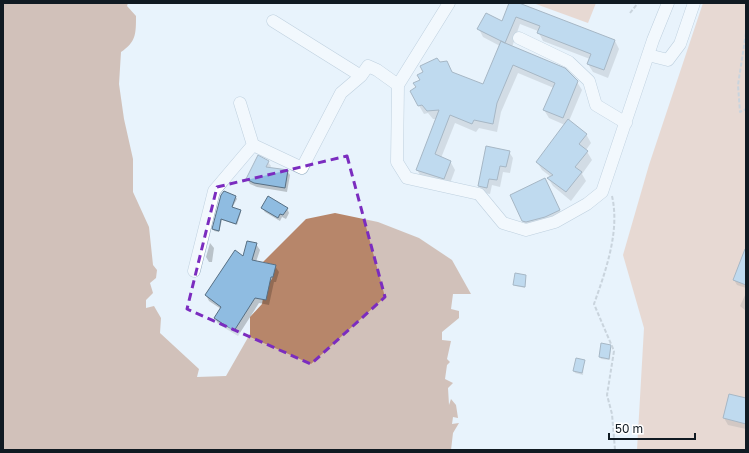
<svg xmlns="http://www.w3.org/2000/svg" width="749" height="453" font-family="'Golos Text',sans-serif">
<rect width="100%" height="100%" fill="#e8f3fc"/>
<!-- green -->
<path fill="#e6bba3" d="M533,3H596L588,23Z
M703,3H746V450H637L644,328L623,255L649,165Z"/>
<!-- water -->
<path fill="#b7866a" d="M3,3H128L127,6L136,16C136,34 136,42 121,52L119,84L124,119L133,159V192L149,227L153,265L157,270L156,278L150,283L153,293L146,300V308L154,306L161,318L160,333L199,369L197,377L226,376L250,334V317L262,304L265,286L272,279L275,265L263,262L306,219L335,213L378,222L419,238L452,260L471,294H453L451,309L459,311V318L442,332V340L451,341L447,359L450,362L447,365L445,379L453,383L448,388L449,405L451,399L456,405L458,418L453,417L452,424L459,423L453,433L451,450H3Z"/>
<!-- shadow -->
<path fill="#0003" d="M510,3H516L615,41L619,49L608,78L593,72L588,64L590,59L543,41L538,31L520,24L512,47L577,82L582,90L569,121L586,134L591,143L586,150L592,160L582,174L586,181L571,201L553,186L548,178L551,177L542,170L537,162L565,125L549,118L544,110L554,88L518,73L501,112L497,132L479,128L476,132L455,123L441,158L450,161L455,170L449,186L422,178L417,170L437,119H433L428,113L424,114L411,92L453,74L483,86L500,46L483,37L479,29L502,22Z
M509,152L513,158L510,173L503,172L500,187L492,185L490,194L483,193L479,186Z
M268,162L271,166L270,168L287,171L290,175L287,192L257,187L250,184L247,179Z
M549,186L563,217L527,228L523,221Z
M236,197L237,199L232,208L241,212L237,225L222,220L219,232L214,231L213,229Z
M262,208H287L289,213L286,219L282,217L280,221L265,212Z
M210,243L214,248L212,262H209L206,257Z
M256,244L260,250L256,262L275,266L279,272L276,282H274L269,305L259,303L238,336L218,324L215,318L221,309L209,301L206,295Z
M746,262V288L737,285L734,280Z
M526,276L525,288L516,286L514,285Z
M746,293V311L740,306Z
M611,346L610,360L601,359L600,357Z
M584,361L583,375L575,373L574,371Z
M746,399V429L728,425L724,418Z"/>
<!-- building -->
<path fill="#8fbce1" stroke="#576f83" d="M509,3H519L615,40L604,70L587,64L591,54L537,33L540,26L516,17L505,43L565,68L578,81L563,118L543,110L555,83L513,65L497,103L493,124L474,120L472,124L450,115L435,154L451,161L444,179L416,170L439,110L427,111L422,105L418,106L410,91L416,87L413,83L420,80L417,75L423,72L420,66L437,58L440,62L447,61L452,72L483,84L501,41L505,43L477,29L486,13L502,21Z
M568,119L587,134L579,144L588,151L575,167L582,172L566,192L547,178L553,175L536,162Z
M486,146L510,151L506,167L500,166L497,180L489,179L487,188L478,186Z
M258,155L269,161L266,167L288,170L285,188L254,183L246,179Z
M545,178L560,210L545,217L526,222L522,221L510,195Z
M224,191L236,196L232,207L241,210L236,224L221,219L219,231L212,229L221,195Z
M268,196L288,208L283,215L280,214L278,218L261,208Z
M247,241L257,243L252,260L276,265L273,277H271L266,300L255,298L234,331L214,318L221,307L205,295L235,250L243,256Z
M745,249H746V285L733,280Z
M515,273L526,275L525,287L513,285Z
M601,343L611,345L609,359L599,357Z
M576,358L585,360L582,373L573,371Z
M729,394L746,398V424L723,418Z"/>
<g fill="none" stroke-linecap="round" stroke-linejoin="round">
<!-- minor casing -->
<g stroke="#8da7bc" stroke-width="13">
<path id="minor" d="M273,21L361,76L368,66L377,70L398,85L397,162L407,178L479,194L503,223L526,230L555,222L587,204L602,192L653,40L668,3
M519,38L569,62L589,81L596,105L626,123
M648,55L668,60L680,44L694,3
M398,85L449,3
M240,103L253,145L302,168L341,93L361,76
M194,271L214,191L253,145"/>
</g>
<!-- path -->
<path stroke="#a5afb8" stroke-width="2" stroke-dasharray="4 2" stroke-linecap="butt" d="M630,13L638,3
M746,33L738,85L740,112L746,109
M612,196C620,231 606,270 594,304L614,351L607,395L612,414L615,450"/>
<!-- minor -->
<use href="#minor" stroke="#fff" stroke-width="12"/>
</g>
<!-- marked area -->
<path d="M0 0H749V453H0ZM347,156L385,297L311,364L187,309L217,187Z" fill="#e8f3fc" fill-opacity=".55" fill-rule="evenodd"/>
<path fill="none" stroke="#7b2cbf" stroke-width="3" stroke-dasharray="8 5" stroke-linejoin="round" d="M347,156L385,297L311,364L187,309L217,187Z"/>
<!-- border -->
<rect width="749" height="453" fill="none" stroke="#101a22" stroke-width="8"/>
<!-- scale -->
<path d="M609 433v6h86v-6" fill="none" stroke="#101a22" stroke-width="2"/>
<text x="615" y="433" font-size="12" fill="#101a22" stroke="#ffffff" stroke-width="3" paint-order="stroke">50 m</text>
</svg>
